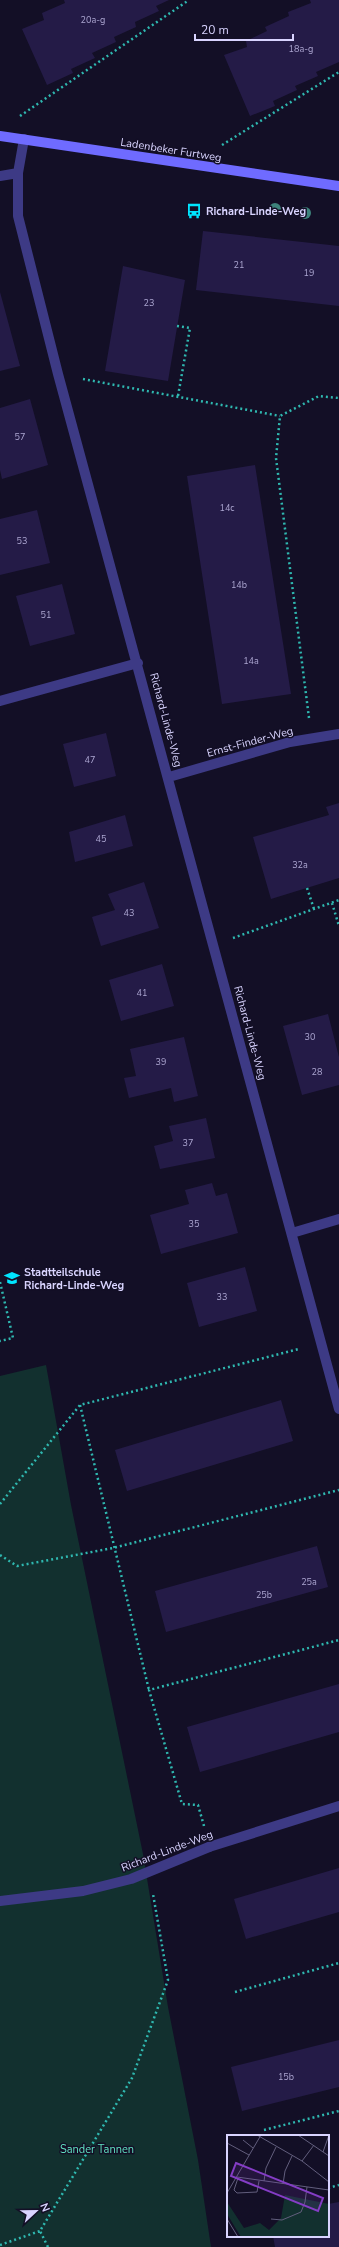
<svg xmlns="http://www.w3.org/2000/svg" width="339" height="2247" font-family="'Nunito Sans',sans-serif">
<rect width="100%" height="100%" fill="#130f26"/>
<!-- green -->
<path fill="#12302f" d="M46,1365L71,1505L143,1854L168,2007L198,2160L211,2247H0V1376Z"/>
<!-- building -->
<path fill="#241b47" d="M64,0H169L156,6L159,11L135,22L136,27L114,37L116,42L92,53L95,58L71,69L73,73L47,85L22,29L44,20L42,13L65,3Z
M310,0H339V62L316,72L318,76L295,86L297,90L273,101L275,106L250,116L224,55L247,47L246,41L267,31L265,27L289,16L288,12L311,3Z
M203,231L339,246V306L196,290Z
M123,266L185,280L168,381L105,371Z
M0,292L20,366L0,371Z
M30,399L48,465L2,479L0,470V408Z
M255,465L291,694L222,704L187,476Z
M37,510L50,563L0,575V519Z
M62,584L75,634L30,646L16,596Z
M106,733L116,776L74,787L63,744Z
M339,803V878L271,899L253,837L329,815L326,807Z
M125,815L133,846L75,862L69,832Z
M144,882L159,928L101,946L92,917L115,910L108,894Z
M162,964L174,1006L121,1021L109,980Z
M328,1014L339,1057V1085L302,1095L283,1026Z
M184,1037L198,1096L174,1102L171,1088L129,1098L124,1078L136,1076L130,1049Z
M206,1118L215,1158L160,1169L154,1146L173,1141L169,1126Z
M212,1183L216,1196L227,1193L238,1233L161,1254L150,1215L189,1204L185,1190Z
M245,1267L257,1311L199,1327L187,1283Z
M281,1400L293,1441L127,1491L115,1450Z
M317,1546L328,1587L166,1632L155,1591Z
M339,1684V1732L200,1772L187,1727Z
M339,1868V1912L246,1939L234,1899Z
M339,2040V2087L242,2111L231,2067Z
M339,2202V2247H275L273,2236H328V2204Z"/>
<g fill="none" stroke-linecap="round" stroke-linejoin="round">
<!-- path -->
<path stroke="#2fb8b0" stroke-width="2.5" stroke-dasharray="2 3" stroke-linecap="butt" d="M20,116L189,0
M222,145L339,72
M177,326L190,328L178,396
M83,379L280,416
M309,718L276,458L280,416L319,396L339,398
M307,888L314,909
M332,903L339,926
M233,938L339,900
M0,1282L13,1338L0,1341
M80,1405L149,1690
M0,1504L80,1405L299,1349
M0,1555L17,1566L113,1548L339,1490
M204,1826L198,1805L182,1804L149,1690L339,1640
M235,1992L339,1963
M264,2130L339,2111
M328,2188L339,2185
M0,2245L40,2231
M48,2247L40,2231L132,2078L168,1980L153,1894"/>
<!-- lane -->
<path stroke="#3d3a85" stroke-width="10" d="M0,1901L83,1891L131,1879L209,1847"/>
<!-- street -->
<path stroke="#3d3a85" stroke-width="10" d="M24,139L18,173V216L58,374L339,1409
M0,176L18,173
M0,701L138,663
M169,777L290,742L339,734
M292,1233L339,1219
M209,1847L339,1806"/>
<!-- secondary -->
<path stroke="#6f6bff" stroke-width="10" d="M0,136L339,186"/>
</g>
<!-- trees -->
<g fill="#3d827b">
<circle cx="275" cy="209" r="6"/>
<circle cx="305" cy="213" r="6"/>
</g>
<!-- icons -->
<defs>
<g id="bus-bare" transform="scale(1.2)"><path d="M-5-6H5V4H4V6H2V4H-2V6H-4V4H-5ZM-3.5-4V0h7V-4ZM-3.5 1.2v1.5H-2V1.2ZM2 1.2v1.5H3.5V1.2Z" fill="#00e5ff" stroke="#130f26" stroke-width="2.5" paint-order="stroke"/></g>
<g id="school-bare" transform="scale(1.2)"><path d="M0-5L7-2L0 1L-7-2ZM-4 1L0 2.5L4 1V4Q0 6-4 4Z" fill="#00e5ff" stroke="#130f26" stroke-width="2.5" paint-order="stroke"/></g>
</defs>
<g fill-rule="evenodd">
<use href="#bus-bare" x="194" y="211"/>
<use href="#school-bare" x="12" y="1278"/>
</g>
<g text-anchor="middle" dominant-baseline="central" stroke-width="3" stroke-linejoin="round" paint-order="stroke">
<!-- number labels -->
<g font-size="9" fill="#aca6d1">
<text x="93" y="20">20a-g</text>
<text x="301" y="49">18a-g</text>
<text x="239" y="265">21</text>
<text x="309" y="273">19</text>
<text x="149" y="303">23</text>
<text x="20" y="437">57</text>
<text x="227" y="508">14c</text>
<text x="22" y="541">53</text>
<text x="239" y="585">14b</text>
<text x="46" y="615">51</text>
<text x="251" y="661">14a</text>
<text x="90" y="760">47</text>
<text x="101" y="839">45</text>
<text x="300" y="865">32a</text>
<text x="129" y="913">43</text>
<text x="142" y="993">41</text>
<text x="310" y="1037">30</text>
<text x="161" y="1062">39</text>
<text x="317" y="1072">28</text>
<text x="188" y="1143">37</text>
<text x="194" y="1224">35</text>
<text x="222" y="1297">33</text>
<text x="309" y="1582">25a</text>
<text x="264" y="1595">25b</text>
<text x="286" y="2077">15b</text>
</g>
<!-- street labels -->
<g font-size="11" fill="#d9d4ff" stroke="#130f26">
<text transform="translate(171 150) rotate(9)">Ladenbeker Furtweg</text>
<text transform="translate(166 720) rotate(75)">Richard-Linde-Weg</text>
<text transform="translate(250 742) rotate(-15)">Ernst-Finder-Weg</text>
<text transform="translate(250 1033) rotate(75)">Richard-Linde-Weg</text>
<text transform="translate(167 1851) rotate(-21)">Richard-Linde-Weg</text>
</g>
<!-- poi labels -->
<g font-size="11" font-weight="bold" fill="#d9d4ff" stroke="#130f26" text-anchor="start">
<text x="206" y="211">Richard-Linde-Weg</text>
<text x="24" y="1272">Stadtteilschule<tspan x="24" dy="13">Richard-Linde-Weg</tspan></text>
</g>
<!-- park labels -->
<g font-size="11" fill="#5fe0c0" stroke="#130f26">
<text x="97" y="2149">Sander Tannen</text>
</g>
</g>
<!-- overview -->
<g transform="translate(227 2135)">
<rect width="102" height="102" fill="#130f26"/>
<path d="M58,60L102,69V102H14L0,79V67L17,93L33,88L42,95L54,83Z" fill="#12302f"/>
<path fill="none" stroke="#625e7d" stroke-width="1" d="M30,0L75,26L102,47M71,0L102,21M16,5L26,13M0,8L22,20M96,17L102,0M75,26L87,10M10,42L102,55M11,43L7,55L10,58L30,57L32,46M37,46L39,33L49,12M56,49L58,36L65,21M0,58L34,0M0,84L11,102M44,84L55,85L74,77L78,67L80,52"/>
<path fill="#843dc5" fill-opacity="0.15" stroke="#843dc5" stroke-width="2" d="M9,28L96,63L91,76L4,41Z"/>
<rect width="102" height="102" fill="none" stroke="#d9d4ff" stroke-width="2"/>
</g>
<!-- north arrow -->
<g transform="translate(36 2211) rotate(68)" stroke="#130f26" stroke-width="3" paint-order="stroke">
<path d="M0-3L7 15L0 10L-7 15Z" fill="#d9d4ff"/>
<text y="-6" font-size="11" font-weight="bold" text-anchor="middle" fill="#d9d4ff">N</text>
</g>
<!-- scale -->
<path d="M195 34v6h98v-6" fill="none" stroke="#d9d4ff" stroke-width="2"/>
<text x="201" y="34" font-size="12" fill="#d9d4ff" stroke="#130f26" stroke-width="3" paint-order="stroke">20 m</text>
</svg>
